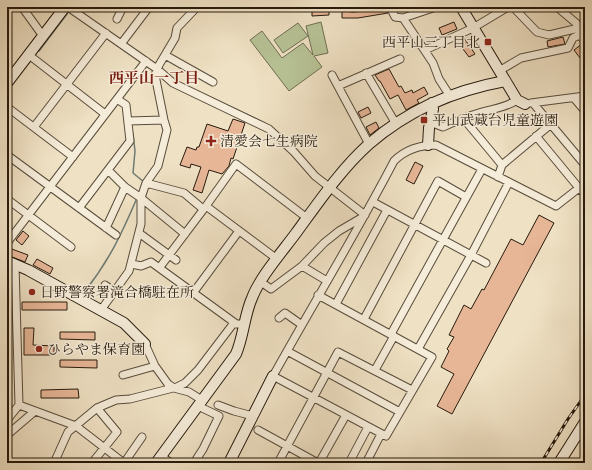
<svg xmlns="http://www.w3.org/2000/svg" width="592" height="470" font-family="'IM FELL Double Pica','Noto Serif JP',serif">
<rect width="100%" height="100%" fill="#efe1c4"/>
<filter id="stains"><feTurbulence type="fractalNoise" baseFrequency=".005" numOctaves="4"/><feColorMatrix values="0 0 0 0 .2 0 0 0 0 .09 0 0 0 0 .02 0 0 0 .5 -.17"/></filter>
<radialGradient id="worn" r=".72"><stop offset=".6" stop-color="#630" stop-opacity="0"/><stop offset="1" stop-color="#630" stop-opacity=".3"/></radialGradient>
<!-- green -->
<path fill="#b7c396" stroke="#6e6e52" d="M321,22L328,53L314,56L322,67L289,91L250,40L262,31L282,58L303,43L313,55L306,26Z
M298,23L308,36L283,53L274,40Z"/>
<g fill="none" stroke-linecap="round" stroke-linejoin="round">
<!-- stream -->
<path stroke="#6c7b74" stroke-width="1.5" d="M39,51L67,14
M133,134L135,151L133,173L144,182
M85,291C109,261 122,233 137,198"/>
</g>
<!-- building -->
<path fill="#e7b697" stroke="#261a0d" d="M312,7H329V15L312,16Z
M385,8L388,13L358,18H342V11L354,12Z
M454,22L457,29L442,35L439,28Z
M563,37L565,44L548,47L547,41Z
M464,38L475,54L469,57L457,41Z
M582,44L585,49V55L580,58L574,50Z
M389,69L399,87L401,86L405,93L412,90L413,93L424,87L428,94L417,100L419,103L406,110L398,95L390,99L380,81H379L375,75Z
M368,107L371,113L361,118L358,112Z
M233,119L245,123L233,159L231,158L229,166L222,174L209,170L202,193L193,190L201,167L191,164L190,168L180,165L187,147L196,150L197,147H199L207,124L228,131Z
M376,122L379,128L370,135L366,127Z
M415,162L423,166L414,184L406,180Z
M539,215L554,223L452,414L437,406L454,374L441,367L449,351L447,349L454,337L449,335L464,305L471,309L482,289L484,290L511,239L523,245Z
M23,231L29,236L22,245L16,240Z
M9,248L28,255L25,262L7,255Z
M37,259L53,268L50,274L33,265Z
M22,302H67V310H22Z
M24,328H34L33,345L54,346V355H24Z
M60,332H95V340L60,339Z
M60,360H97V368L60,367Z
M78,389L79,398H41V390Z"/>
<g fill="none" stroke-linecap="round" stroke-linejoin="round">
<!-- street casing -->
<g stroke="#584c3b" stroke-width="9">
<path id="street" d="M22,7L43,36
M68,7L157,69L173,83L269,129L294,152L315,176L365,215
M390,7L395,17L403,18L433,63L439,79L450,96
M513,7L537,32L549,35L579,28L582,38
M557,7L576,23L579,28
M403,18L436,7
M117,19L123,7
M121,44L149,7
M425,50L473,28L508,7
M29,55L105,114
M165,55L213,82
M499,71L521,58L568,48L573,38L581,34
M366,73L396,124
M332,75L369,144
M338,86L400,59
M574,98L585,111
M531,103L585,96
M533,103L585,165
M7,107L73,157
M463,118L502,165L498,177
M128,121L164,120
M430,122L443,127C456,121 468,116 482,112C496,108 505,108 517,100
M34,127L106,33
M536,136L579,188
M7,155L116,235
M502,165L551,124
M108,170L125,187L141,198L185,234
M146,183L184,193L203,209
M7,199L71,247
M373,202L486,263
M206,206L277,259
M79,208L130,141L126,105L117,99L146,61
M106,228L125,187
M139,233L176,260
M7,243L117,99
M132,264L141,266L151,262L235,323
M302,266L327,281
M160,267L206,206L236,164L307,218
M261,282L271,289L302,266L324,243L339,231L363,217
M105,285L115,292
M193,293L239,231
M318,295L432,357L386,436L273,376C313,304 356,234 394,161C406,149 420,145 436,145L556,206L579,188L584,193L585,192
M336,304L387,210
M101,310L129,271L141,224V198L146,183L158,166L167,130L164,120L155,75L159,65L175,38L177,28L197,7
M279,318L285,313L302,325
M364,319L438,181L466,197
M391,334L482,169
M145,344L155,366L168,384L174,388L189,392L202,400
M418,349L471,255L509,182
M287,351L400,412
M375,370L394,336
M123,375L155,366
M19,405L76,426L124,463
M218,405L234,411L253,416
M7,420L19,405L15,265
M258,430L318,463
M7,435L35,411
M161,456L171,463
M54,463L68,432L97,408L116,400L130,399L177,387L185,383L198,370L233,324H245
M92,463L117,432L97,408
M124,463L142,437
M194,463L203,449L219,416L198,406
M278,463L338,352L412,390
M319,463L346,415
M349,463L368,427
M366,463L381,434"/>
</g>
<!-- secondary casing -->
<g stroke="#261a0d" stroke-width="12">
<path id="secondary" d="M461,7L517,100L525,104
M7,83L65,7
M428,145L429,128L433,109L432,103
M7,261L28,270L124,323L145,344
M156,463L236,354C244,335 244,316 252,298C260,277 282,252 296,233C318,203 341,169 369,144C408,110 456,90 505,81
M229,463L273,376
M559,463L585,422"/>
</g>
<!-- street -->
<use href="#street" stroke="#f5ecd9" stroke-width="7"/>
<!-- secondary -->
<use href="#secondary" stroke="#f5ecd9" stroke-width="10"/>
<!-- rail casing -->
<g stroke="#261a0d" stroke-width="3">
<path id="rail" d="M541,463L568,419L585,395"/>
</g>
<!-- rail -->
<use href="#rail" stroke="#f5ecd9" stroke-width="1.5" stroke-dasharray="4.5" stroke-linecap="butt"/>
</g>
<!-- markers -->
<g fill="#8f2418" stroke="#f5ecd9" stroke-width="1.5">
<rect x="484" y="38" width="8" height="8" rx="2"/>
<rect x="420" y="116" width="8" height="8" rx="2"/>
<path d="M209 135h4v4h4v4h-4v4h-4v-4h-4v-4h4z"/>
<circle cx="32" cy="292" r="4"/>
<circle cx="39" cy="349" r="4"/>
</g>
<g text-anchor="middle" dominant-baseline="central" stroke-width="3" stroke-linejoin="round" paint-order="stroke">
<!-- poi labels -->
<g font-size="14" fill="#261a0d" stroke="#f5ecd9" text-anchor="start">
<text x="480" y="42" text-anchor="end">西平山三丁目北</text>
<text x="432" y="120">平山武蔵台児童遊園</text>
<text x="220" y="141">清愛会七生病院</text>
<text x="40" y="292">日野警察署滝合橋駐在所</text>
<text x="47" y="349">ひらやま保育園</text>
</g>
<!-- neighbourhood labels -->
<g font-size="15" font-weight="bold" fill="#7a1f14" stroke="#f5ecd9">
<text x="154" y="78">西平山一丁目</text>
</g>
</g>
<!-- margin -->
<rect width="592" height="470" fill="none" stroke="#efe1c4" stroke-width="24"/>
<rect x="8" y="8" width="576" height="454" fill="none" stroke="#261a0d" stroke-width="2"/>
<rect x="12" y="12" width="568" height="446" fill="none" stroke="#261a0d"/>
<rect width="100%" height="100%" filter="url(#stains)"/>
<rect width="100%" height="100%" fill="url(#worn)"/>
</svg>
